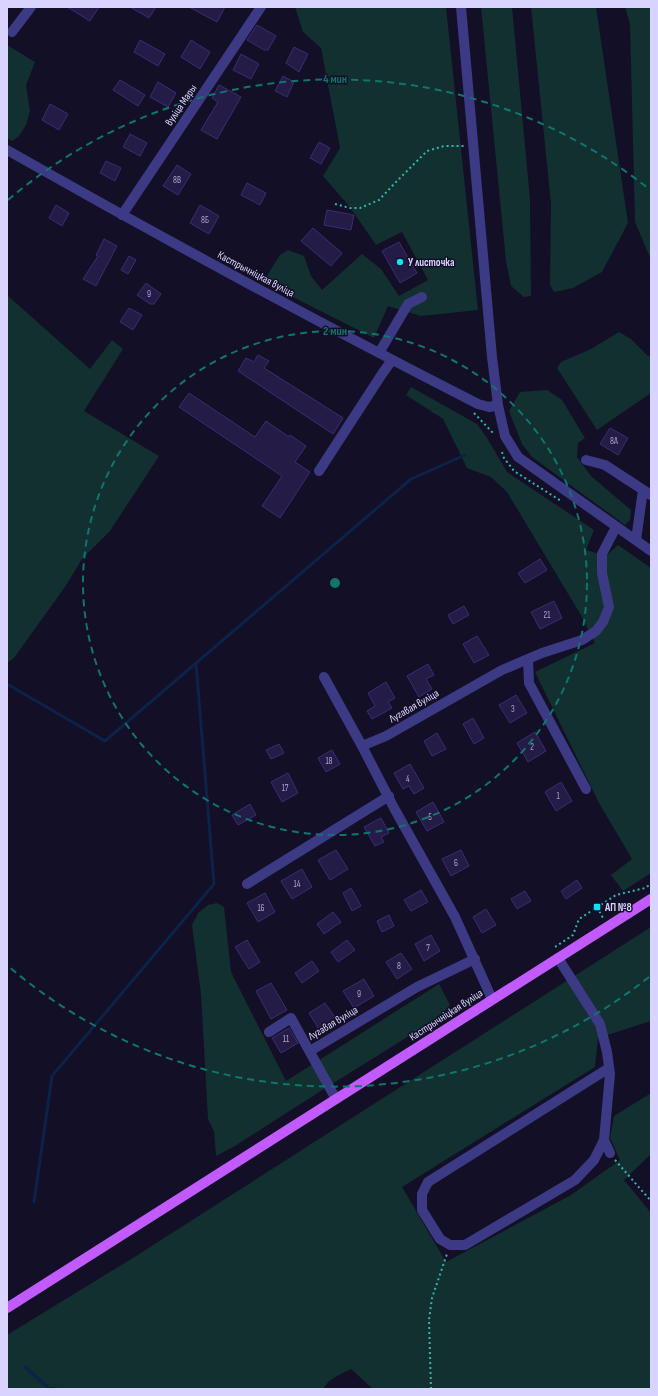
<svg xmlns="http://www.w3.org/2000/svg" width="658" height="1396" font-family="'Sofia Sans Condensed',sans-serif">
<rect width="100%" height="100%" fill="#130f26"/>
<!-- green -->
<path fill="#12302f" d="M295,7H446L478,310L421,316L388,306L374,338L263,282L280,255L288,250L304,256L311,276L322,290L362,254L381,269L399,296L428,280L402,232L376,245L349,206L323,176L340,148L321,48L303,32Z
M481,7H512L530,199L531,296L524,297L511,286L506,261Z
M531,7H596L628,223L602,272L573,288L554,292L550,285L551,204Z
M625,7H651V260L635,222L630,24Z
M7,45L35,62L26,85L30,111L26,125L19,136L12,141L7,138Z
M7,295L90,369L112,340L123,349L84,411L159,456L110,531L82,559L67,584L14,658L7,663Z
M619,332L631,339L648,356L651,357V393L597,430L557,368L561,362L591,349Z
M411,387L477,424L487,438L507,472L594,530L586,550L606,556L618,545L651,568V873L623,891L611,875L632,859L599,803L535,672L595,643L582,617L507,492L491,477L467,468L443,419L406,395Z
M547,390L562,400L585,438L578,443L577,457L591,476L631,510L630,520L625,525L532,457L522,444L509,411L520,392Z
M217,903L224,907L231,972L286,1081L439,984L450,1005L441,1016L324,1089L235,1146L216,1156L214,1131L208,1119L201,994L192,925L198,913L208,905Z
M651,927V1021L598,1038L595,1067L402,1187L446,1262L571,1195L620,1160L610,1138L614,1116L651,1093V1154L624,1180L651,1213V1389H373L351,1369C341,1374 328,1379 323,1389H61L52,1387L48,1389H7V1335L136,1256Z"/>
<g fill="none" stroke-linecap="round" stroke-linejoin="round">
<!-- stream -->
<path stroke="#0c2248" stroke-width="3" d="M7,684L105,741L411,479L465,455
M34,1202L52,1076L214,884L196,663
M25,1367L50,1389"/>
</g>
<!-- building -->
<path fill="#241b47" stroke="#3b2d73" d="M67,7H99L90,21Z
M130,7H156L149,18Z
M189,7H225L217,22Z
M257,25L276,36L268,50H264L247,40Z
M140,40L165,54L158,66L134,52Z
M191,40L210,52L200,69L181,57Z
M294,47L308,54L299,72L286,63Z
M241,54L259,64L251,79L233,70Z
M283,76L294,82L287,97L275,91Z
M120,80L145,95L138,106L113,90Z
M158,82L176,93L168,107L150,97Z
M219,85L241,97L217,139L201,130L218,102L212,98Z
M50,104L68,114L59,130L42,120Z
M130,134L147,143L140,156L123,147Z
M319,142L330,148L321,164L310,158Z
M106,161L121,168L115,181L100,173Z
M177,165L191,174L178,195L163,186Z
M247,183L266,193L260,205L241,195Z
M56,205L69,213L62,226L49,218Z
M200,205L219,216L209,234L190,223Z
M327,210L354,215L351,230L324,225Z
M313,228L342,253L331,266L301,241Z
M104,239L117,246L96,286L83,279L98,256L96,255Z
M399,242L417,273L400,283L382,251Z
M129,256L136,260L128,274L121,270Z
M146,283L161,294L154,304H150L137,295Z
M129,308L142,315L133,330L120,322Z
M258,355L269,361L264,368L343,418L333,434L238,371L246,358L254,362Z
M189,393L255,437L266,421L289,437L290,435L306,446L295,462L310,472L280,518L262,506L282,476L179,407Z
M610,428L628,438L618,455L600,444Z
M540,559L547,570L525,583L518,573Z
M554,601L562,618L540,629L531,612Z
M464,606L469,615L453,624L448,615Z
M477,636L489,655L474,663L463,644Z
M428,664L434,675L426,679L432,689L419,697L407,676Z
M386,682L395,698L388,702L392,708L372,719L367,711L375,706L368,693Z
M516,695L527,713L510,723L499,705Z
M473,718L484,738L474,744L463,724Z
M535,732L546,751L528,762L517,743Z
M437,733L446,749L432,756L424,741Z
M279,744L284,753L271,759L266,750Z
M332,750L340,764L326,772L318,758Z
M410,764L424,788L414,794L409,786L403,789L394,773Z
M288,773L298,793L282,802L271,782Z
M561,782L572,801L556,811L545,792Z
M433,802L444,822L427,831L416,812Z
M250,804L256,815L238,825L232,815Z
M381,818L389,833L381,837L384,842L375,846L364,827Z
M336,850L348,869L330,880L318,860Z
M461,850L469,866L451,876L442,859Z
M302,869L312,887L292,899L281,881Z
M577,880L582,888L566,899L561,891Z
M351,888L361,906L352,911L343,893Z
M421,890L428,902L411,911L404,900Z
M525,891L531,901L517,909L511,899Z
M265,893L275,912L258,922L247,903Z
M486,909L496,925L482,933L473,917Z
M333,912L341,922L324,934L317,924Z
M389,915L394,926L382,932L377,921Z
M431,935L440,951L424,961L415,944Z
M247,940L260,962L249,969L235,947Z
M347,940L355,950L338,962L331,952Z
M401,953L412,969L397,979L386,962Z
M312,961L319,971L302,983L295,973Z
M364,979L374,996L354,1008L343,991Z
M271,983L287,1010L271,1019L256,991Z
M325,1003L337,1020L320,1031L309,1013Z
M289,1028L298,1043L281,1053L272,1038Z"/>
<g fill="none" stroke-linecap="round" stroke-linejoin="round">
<!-- path -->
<path stroke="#2fb8b0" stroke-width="2" stroke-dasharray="2 3" stroke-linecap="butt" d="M335,204L350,208H360L379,200L395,183L427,151L444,146H464
M474,413L493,433
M502,452L504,458L514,471L561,501
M597,907L603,918
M555,947L573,935L579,919L616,895L645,888L651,884
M615,1160L651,1201
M431,1389L429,1320L432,1298L447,1254"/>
<!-- minor -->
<path stroke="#3d3a85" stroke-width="10" d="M461,7L492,357L498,405L505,436L518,457L651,551
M12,32L31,7
M7,150C162,238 319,323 478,404L489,407L498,405
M122,215L261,7
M379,353L408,304L422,297
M586,460L605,465L651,495
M319,471L382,374L392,360
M636,540L643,490
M528,659L529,683L586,789
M324,677L362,746
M247,884L389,796
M558,958L600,1024L607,1052L610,1074L604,1140L610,1153
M492,999L455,917L394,808L362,746L386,736L502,670L542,653L582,640L596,631L603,622L609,607L602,573V554L616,527
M269,1032L291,1018L336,1099
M310,1051L417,987L475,959
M604,1140L594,1160L575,1180L465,1245H450L440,1239L422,1210V1194L428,1182L609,1068"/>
<!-- major -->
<path stroke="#c25bff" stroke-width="10" d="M7,1308L651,899"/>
</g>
<!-- distance rings -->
<g fill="none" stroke="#0f766e" stroke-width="2" stroke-dasharray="7 5">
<circle cx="335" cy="583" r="252"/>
<path d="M649 977A504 504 0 0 1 8 966M8 200A504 504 0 0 1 649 189"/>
</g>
<!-- markers -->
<g fill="#00e5ff" stroke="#130f26" stroke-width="1.5">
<circle cx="400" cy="262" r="4"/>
<rect x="593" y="903" width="8" height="8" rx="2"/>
</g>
<g text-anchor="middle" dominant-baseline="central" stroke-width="3" stroke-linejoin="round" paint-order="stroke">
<!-- number labels -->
<g font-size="9" fill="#aca6d1">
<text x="177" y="180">8В</text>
<text x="205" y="220">8Б</text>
<text x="149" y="294">9</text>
<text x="614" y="441">8А</text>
<text x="547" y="615">21</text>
<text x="513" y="709">3</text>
<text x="532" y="747">2</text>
<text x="329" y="761">18</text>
<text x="408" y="779">4</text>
<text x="285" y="788">17</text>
<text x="558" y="796">1</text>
<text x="430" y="817">5</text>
<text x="456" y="863">6</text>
<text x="297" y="884">14</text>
<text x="261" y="908">16</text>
<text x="428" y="948">7</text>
<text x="399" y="966">8</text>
<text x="359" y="994">9</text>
<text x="286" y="1039">11</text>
</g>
<!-- street labels -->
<g font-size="11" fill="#d9d4ff" stroke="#130f26">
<text transform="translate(181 105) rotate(-56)">вуліца Мары</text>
<text transform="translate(256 274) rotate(28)">Кастрычніцкая вуліца</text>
<text transform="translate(414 706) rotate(-30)">Лугавая вуліца</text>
<text transform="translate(446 1015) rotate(-33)">Кастрычніцкая вуліца</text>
<text transform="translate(333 1023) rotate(-31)">Лугавая вуліца</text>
</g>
<!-- poi labels -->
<g font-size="11" font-weight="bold" fill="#d9d4ff" stroke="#130f26" text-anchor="start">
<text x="408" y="262">У листочка</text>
<text x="605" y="907">АП №8</text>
</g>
</g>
<circle cx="335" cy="583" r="6" fill="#0f766e" stroke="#130f26" stroke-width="2"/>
<g font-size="12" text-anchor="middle" font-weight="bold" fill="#0f766e" stroke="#130f26" stroke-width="3" stroke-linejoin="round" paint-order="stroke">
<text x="335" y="83">4 мин</text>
<text x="335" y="335">2 мин</text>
</g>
<!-- border -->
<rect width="658" height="1396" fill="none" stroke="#d9d4ff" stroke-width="16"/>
</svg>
